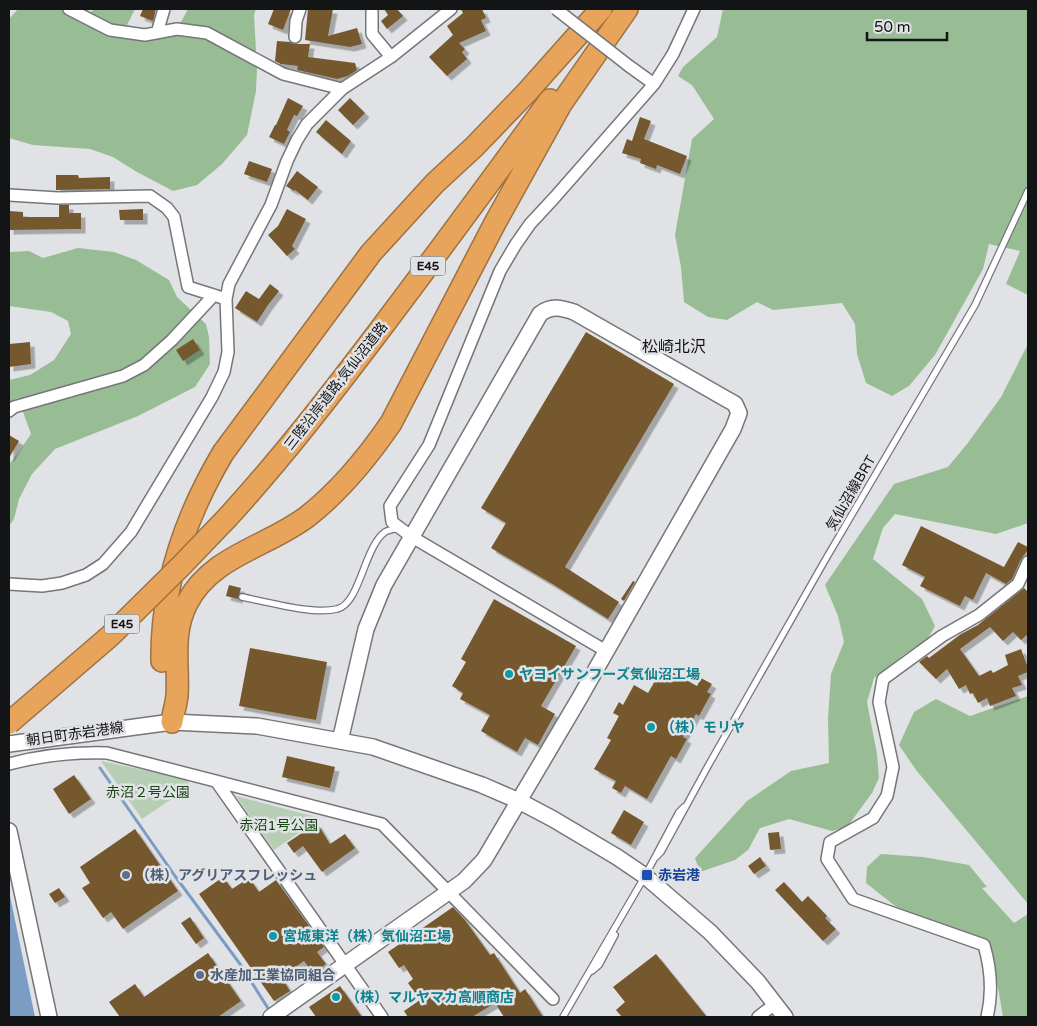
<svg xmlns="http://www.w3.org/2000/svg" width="1037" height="1026" font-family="'Varela Round','Noto Sans JP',sans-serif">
<defs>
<filter id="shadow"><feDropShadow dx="4.5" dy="4.5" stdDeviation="0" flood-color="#0004"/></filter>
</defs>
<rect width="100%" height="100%" fill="#e1e2e5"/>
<!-- green -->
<path fill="#b6ceb3" d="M101,761L186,779L191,786L142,819Z
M236,796L320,818L274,850Z"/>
<!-- forest -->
<path fill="#98bd94" d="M18,9H85L91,12L94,9H135L127,25L152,31L181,22L188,9H256L254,15L257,69L256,91L247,135L222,164L197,185L173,191L137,172L113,157L90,149L33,145L9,138V19Z
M723,9H1028V295L1006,284L1020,251L989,244L983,269L935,355L909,386L892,396L866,383L857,354L855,324L842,303L773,310L757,302L727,320L708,317L684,302L681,267L675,235L692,139L714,119L692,85L678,76L683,67L717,37Z
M78,248L114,252L136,260L169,280L177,297L206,324L209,337L210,364L195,387L138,416L55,449L32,474L19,499L14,519L9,526V464L16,456L31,434L18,398L9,402V380L30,375L54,360L71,334L68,321L51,312L9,306V252L29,251L43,258Z
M1028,344V523L996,534L895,514L883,528L873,559L922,599L935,626L927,640L906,653L874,678L867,702L877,754L879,778L872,793L847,827L832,831L789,819L760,828L748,850L735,860L700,872L695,858L747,801L791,771L829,763L828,718L831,674L844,642L838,616L825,585L894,484L948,467L967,444L1001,397Z
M1028,696V904L916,770L899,745L914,712L936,699L970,716Z
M881,854L923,857L969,865L987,887L982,888L1014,923L1028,914V1017H1003L994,964L970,939L930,924L895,906L866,883L867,867Z"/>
<!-- water -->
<path fill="#7b9dc4" d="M9,891L35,1017H9Z"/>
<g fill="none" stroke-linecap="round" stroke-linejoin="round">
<!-- stream -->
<path stroke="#7b9dc4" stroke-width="3" d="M100,768L175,876L240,964L271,1013"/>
</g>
<!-- building -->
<path fill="#74582e" filter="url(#shadow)" d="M143,9H156L153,21L140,16Z
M274,9H291L283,30L268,24Z
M308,9H333L328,36L357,28L362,44L350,47L305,40Z
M384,9H397L403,16L387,29L381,21L388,15Z
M461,9H482L486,18L481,20L486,31L459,43L465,49L462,52L467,59L447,76L429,57L453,35L447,26L463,13Z
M277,41L290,42L294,44H310L308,57L355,63L357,70L348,76L337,79L297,70L298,66L281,64L275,61Z
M288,98L303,106L297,116L294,115L287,130L290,132L284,144L269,137L275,125H276Z
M350,98L365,113L353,125L338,110Z
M640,117L651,121L644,139L687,156L680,174L657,165L656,169L640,163L641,159L622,153L627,139L632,141Z
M326,120L351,141L342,154L316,132Z
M249,161L272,169L267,182L244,174Z
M297,171L318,187L308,200L295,190L294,191L286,186Z
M56,175H78L79,178L110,177V189L56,190Z
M59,205H69V213H81V229L9,230V211L23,212V217H59Z
M143,209V220H120L119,210Z
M287,209L306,219L292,246L295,249L287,256L268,235L278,226Z
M270,284L279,291L268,305L257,322L235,308L246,291L259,299Z
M586,332L674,384L565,567L619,602L608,619L554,585L491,548L506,523L481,508Z
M193,339L200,350L183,361L176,350Z
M30,342L31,364L9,367V344Z
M9,435L19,441L9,458Z
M921,526L1004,567L1018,542L1028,547V550L1021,559L1012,579L1006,584L986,573L973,600L965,596L960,606L920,586L925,577L902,565Z
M633,581L635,582L624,601L621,599Z
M229,585L241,588L238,599L226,596Z
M1024,588L1028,592V634L1021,640L1013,632L1003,641L990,627L960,649L979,676L991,670L993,673L1008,665L1005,655L1021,649L1028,668V672L1018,676L1022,685L1012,688L1016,696L990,706L987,698L978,703L973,693L970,694L966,685L959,689L947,669L936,679L919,662L927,656L929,658L961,634L978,625Z
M494,599L576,646L541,706L555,714L538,745L525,738L517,752L481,731L490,715L460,699L463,693L452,686L466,662L461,659Z
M250,648L327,662L316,720L239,706Z
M663,667L697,686L701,678L712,684L707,692L711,694L699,716L696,714L683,737L687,739L676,759L671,756L647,799L625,786L621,793L612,788L616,781L594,769L611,740L607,738L619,716L613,713L619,702L623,705L634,685L648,693Z
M287,756L335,767L330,788L282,777Z
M74,775L91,799L69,814L53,789Z
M624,810L644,822L631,845L611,833Z
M317,823L330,844L345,834L355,848L322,872L303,846L294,853L287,843Z
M135,829L178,891L123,929L111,912L103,918L82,888L90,883L80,867Z
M779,832L781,849L770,850L768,833Z
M760,857L766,866L754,874L748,866Z
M223,877L232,889L249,878L259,892L276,880L324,947L317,952L326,964L313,973L304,961L281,977L290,991L274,1001L199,894Z
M784,882L802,902L808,896L827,916L825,918L836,929L823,941L775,890Z
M59,888L65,897L55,903L49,894Z
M453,907L465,920L490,955L494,953L520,993L525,989L543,1017H504L495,1003L472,1017H408L404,1011L420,1000L408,983L413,979L404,965L399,968L388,952Z
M190,917L204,938L196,944L181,923Z
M208,953L241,1001L218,1017H120L109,1002L135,984L144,997Z
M656,954L707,1017H622L616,1010L625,1002L613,987Z
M340,986L362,1017H316L309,1007Z"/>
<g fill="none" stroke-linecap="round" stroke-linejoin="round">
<!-- service casing -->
<g stroke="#757679" stroke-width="8">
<path id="service" d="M242,597C267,602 314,615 337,609C360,604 364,547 385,532C388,530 395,529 400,528
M655,858L661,852L708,766L824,562L975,305L1028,191
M592,971L599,965L615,935
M563,1017L645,876L679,812L684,807"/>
</g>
<!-- minor casing -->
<g stroke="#757679" stroke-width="14">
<path id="minor" d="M69,9L110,30L145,35L177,29L207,33L283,74L342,89
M372,9V34L391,57
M157,33L164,9
M295,37L296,21L300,9
M629,66L654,84
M9,195L58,198L150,196L167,208L174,217L188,287L226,299
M9,411L14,407L123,376L144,365L172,340L214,295
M9,584L42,586L62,583L86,575L103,564L131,532L212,397L224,372L228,352L226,299L229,284L271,205L287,161L297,140L307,124L342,89L391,57L451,9
M606,651L412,537L392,522L390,506L429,445L500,271L516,244L530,224L555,197L654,84L673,54L694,9
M9,764C43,755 72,752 107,753L382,824L553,999
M216,781L382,1017
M758,1017L776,1003
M987,1017C993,992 991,969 984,945L853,899L827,859L830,842L873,818L887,796L893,767L879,702L883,679L942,636L979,615L1018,584L1028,562"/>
</g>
<!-- tertiary casing -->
<g stroke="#757679" stroke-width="18">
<path id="tertiary" d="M9,744L172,722L257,726L373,747L482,785L519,801L553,819L617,857L645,876L710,932L758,982L785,1017
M9,831L49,1017
M271,1017L464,881L484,860L579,699L733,429L739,413L735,404L574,312C562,308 552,305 540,314L384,585L366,629L340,741"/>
</g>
<!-- motorway casing -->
<g stroke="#9d7242" stroke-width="24">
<path id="motorway" d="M228,517C281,459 329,397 376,335C435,257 492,179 550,100
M162,661C161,586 185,517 223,453L371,253L435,183L474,147L528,91L601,9
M172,722C173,714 176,705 177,696C179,664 171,634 187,603C212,555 268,547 308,516C341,490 367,458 391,423L495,223L561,104L627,9"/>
</g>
<!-- service -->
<use href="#service" stroke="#fff" stroke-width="5.5"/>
<!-- minor -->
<use href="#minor" stroke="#fff" stroke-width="11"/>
<!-- tertiary -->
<use href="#tertiary" stroke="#fff" stroke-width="15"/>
<!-- motorway -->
<use href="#motorway" stroke="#e7a45a" stroke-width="21"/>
<!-- minor-bridge casing -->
<g stroke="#757679" stroke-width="14" stroke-linecap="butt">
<path id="minor-bridge" d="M556,9L629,66"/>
</g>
<!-- motorway-bridge casing -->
<g stroke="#9d7242" stroke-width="24" stroke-linecap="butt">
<path id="motorway-bridge" d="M9,723L110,636L181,566L228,517"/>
</g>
<!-- minor-bridge -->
<use href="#minor-bridge" stroke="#fff" stroke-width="11"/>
<!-- motorway-bridge -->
<use href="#motorway-bridge" stroke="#e7a45a" stroke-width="21"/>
</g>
<!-- markers -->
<g fill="#0f9aa8" stroke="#e1e2e5" stroke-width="2">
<circle cx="509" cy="674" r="5"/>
<circle cx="651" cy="727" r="5"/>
<circle cx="273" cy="936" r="5"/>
<circle cx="336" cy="997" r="5"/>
</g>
<g fill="#5c6f8a" stroke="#e1e2e5" stroke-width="2">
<circle cx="126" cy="875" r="5"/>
<circle cx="200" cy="975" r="5"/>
</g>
<rect fill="#1a4fb4" stroke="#e1e2e5" stroke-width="2" x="641" y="869" width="12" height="12" rx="2.5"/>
<g text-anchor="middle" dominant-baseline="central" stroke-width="5" stroke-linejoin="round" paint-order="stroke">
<!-- shield labels -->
<g fill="#e1e2e5" stroke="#515253" stroke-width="1">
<rect x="410.5" y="256.5" width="35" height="19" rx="4"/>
<rect x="104.5" y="614.5" width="35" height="19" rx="4"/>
</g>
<g font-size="12" font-weight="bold" fill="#131415">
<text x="428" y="266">E45</text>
<text x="122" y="624">E45</text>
</g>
<!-- street labels -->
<g font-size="14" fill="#131415" stroke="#e1e2e5">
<text transform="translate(336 386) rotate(-52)">三陸沿岸道路;気仙沼道路</text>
<text transform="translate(851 493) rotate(-60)">気仙沼線BRT</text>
<text transform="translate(75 734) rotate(-8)">朝日町赤岩港線</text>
</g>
<!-- culture labels -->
<g font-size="14" font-weight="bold" fill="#0d838f" stroke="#e1e2e5" text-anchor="start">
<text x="519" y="674">ヤヨイサンフーズ気仙沼工場</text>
<text x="661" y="727">（株）モリヤ</text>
<text x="283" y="936">宮城東洋（株）気仙沼工場</text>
<text x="346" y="997">（株）マルヤマカ高順商店</text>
</g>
<!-- park labels -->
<g font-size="14" fill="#144711" stroke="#e1e2e5">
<text x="148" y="792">赤沼２号公園</text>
<text x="279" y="825">赤沼1号公園</text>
</g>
<!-- service labels -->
<g font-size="14" font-weight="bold" fill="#4e5e75" stroke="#e1e2e5" text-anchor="start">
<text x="136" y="875">（株）アグリアスフレッシュ</text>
<text x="210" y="975">水産加工業協同組合</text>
</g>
<!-- transit labels -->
<g font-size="14" font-weight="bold" fill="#164399" stroke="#e1e2e5" text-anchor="start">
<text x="658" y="875">赤岩港</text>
</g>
<!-- quarter labels -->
<g font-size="16" fill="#131415" stroke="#e1e2e5">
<text x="674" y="347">松崎北沢</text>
</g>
</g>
<!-- border -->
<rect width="1037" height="1026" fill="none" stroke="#131415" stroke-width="20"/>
<!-- scale -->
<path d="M867 32v8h80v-8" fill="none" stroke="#131415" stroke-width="2.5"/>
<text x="874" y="32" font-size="15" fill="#131415" stroke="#e1e2e5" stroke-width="4" paint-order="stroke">50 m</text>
</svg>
